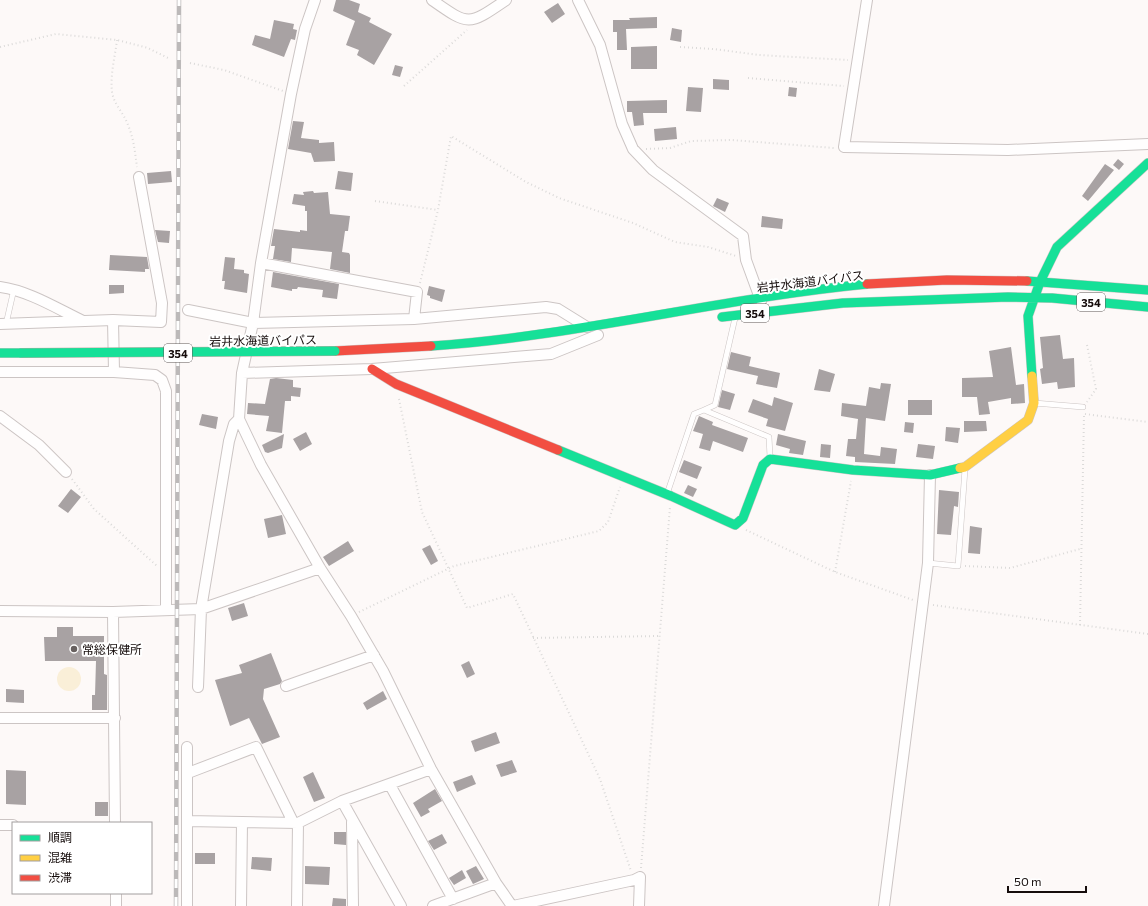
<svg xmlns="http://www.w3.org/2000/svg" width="1148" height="906" font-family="Commissioner,'Noto Sans JP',sans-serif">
<rect width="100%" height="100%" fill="#fdf9f8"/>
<!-- green -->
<path fill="#faefd8" d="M57 679a12 12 0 1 1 24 0a12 12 0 1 1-24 0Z"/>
<!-- building -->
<path fill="#a8a2a3" d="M336,0H349L360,4L358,12L371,18L369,22L392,34L374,65L357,55L359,50L346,45L355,21L333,11Z
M558,3L565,14L552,23L544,12Z
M657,17V28L626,29L627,50H617V32H613V20H630L629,18Z
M274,20L294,24L293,29L297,30L295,40L291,39L284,57L252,45L255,35L270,39Z
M672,28L682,30L681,42L670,40Z
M657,46V69H631V47Z
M395,65L403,67L400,77L392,75Z
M713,79L729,80V90L713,89Z
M688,87L703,88L701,112L686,111Z
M789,87L797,88L796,97L788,96Z
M667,100V113H643L644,125L634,126L632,112H627V101Z
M293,121L304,122L301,138L319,140V143L334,142L335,161L314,162L311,153L288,149Z
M676,127L677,139L655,141L654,129Z
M1118,159L1124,164L1119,170L1113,165Z
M1105,164L1114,170L1088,201L1082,196Z
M171,171L172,182L148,184L147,173Z
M338,171L353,173L351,191L335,189Z
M313,191L314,193L328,192L330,214L350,216L348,231H345L342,252L349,253L350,255V273L330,269L332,252L292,248L291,262L273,259L275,246H271L274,229L300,232V230L307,231V211H305V206L292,204L294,194L304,195L303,192Z
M717,198L729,203L725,212L713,206Z
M762,216L783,219L782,229L761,227Z
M155,230L170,231L169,243L158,242Z
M110,255L147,257L149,269H145V272L109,270Z
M225,257L235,258L234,269L244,270V273L249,274L247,293L224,289L225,281H222Z
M273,272L339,284L337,299L322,297L323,290L298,287L297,289H292V291L271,287Z
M109,285H124V293L109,294Z
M429,286L445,290L442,302L430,298V296L427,295Z
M1060,335L1063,359L1074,358L1075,387L1058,389L1057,382L1042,384L1040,369L1043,368L1040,337Z
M1011,347L1016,385L1024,384L1025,403L1011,404V398L988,402L990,414L979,415L977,397H962V378L993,377L989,351Z
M731,352L751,357L749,366L780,373L777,388L756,384L758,376L727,369Z
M819,369L835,374L830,392L814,390Z
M276,378L293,380V387L301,388L300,397L291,396V401H285L282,433L266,431L269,416L247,414L248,403L265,404L270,379Z
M881,383L891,384L885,421L866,418L864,454L880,456L881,447L897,449L895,464L855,462V457L846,456L848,439H856L858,419L841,416L842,403L866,406L869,387L880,389Z
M722,390L735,394L730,410L718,407Z
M774,397L793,403L785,431L766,426L768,419L748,412L753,399L772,406Z
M908,400H932V415H908Z
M202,414L218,417L216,429L199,425Z
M699,416L713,422L712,425L748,438L743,452L713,441L710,451L699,448L703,434L693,431Z
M964,421H986L987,431L964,432Z
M905,422L914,423L913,433L904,432Z
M946,427L960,428L958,443L945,441Z
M306,432L312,444L300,451L293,439Z
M284,434L282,448L268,453L265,452L262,445Z
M778,434L806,441L803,455L789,453L790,449L776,445Z
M821,444L831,445L830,458L820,457Z
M918,444L935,446L933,459L916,457Z
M684,460L702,467L697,479L679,472Z
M688,485L697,489L693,497L684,493Z
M71,489L81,497L68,513L58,506Z
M939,490L959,492L958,507L954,506L951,535L937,534Z
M282,515L286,534L268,538L264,519Z
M970,526L982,528L980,554L968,553Z
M348,541L354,551L329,566L323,557Z
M430,545L438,561L431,565L422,549Z
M244,603L248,616L232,621L228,608Z
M57,627H73V636H104V674L107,675V710H92V695H95L96,661H45L44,637H57Z
M271,653L282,681L280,684L264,689L263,699L280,737L262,744L249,718L230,726L215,680L242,673L239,665Z
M469,661L475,674L467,678L461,665Z
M6,689L24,690V703L6,702Z
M383,691L387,699L367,710L363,703Z
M496,732L500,743L475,752L471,741Z
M512,760L517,772L501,777L496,765Z
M6,770L26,771V805L6,804Z
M313,772L325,798L314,802L303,777Z
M472,775L476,784L457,792L453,782Z
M435,789L442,801L428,809L430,812L421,817L413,803Z
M95,802H108V816H95Z
M334,832H346V845L334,844Z
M442,834L447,843L434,850L428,841Z
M195,853H215V864H195Z
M252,857L272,858L271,871L251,869Z
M305,866L330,867L329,885L305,884Z
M476,866L484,879L473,884L466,871Z
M462,870L466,878L454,885L449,878Z
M333,898L346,899V906H332Z"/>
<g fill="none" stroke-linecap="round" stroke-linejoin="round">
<!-- lane casing -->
<g stroke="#ccc5c4" stroke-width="6">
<path id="lane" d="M6,324L14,289
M1034,403L1083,407
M704,410L715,405L735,318
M667,494L694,414L704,410L769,437L770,457
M928,563L958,566L965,469"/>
</g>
<!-- street casing -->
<g stroke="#ccc5c4" stroke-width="12">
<path id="street" d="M315,0L305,29L291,94L261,263L253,323L242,373L239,419L261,465L320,568L351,616L383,671L431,769L496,883L512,906
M432,0C469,26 468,26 506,0
M578,0L600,45L622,124L633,149L653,170L743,236L746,260L761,301
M867,0L844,147L1008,150L1148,144
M261,263L417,292L414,319
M0,287C29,291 56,308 83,321
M188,310L253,323L414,319L546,307L558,309L587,327
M113,320L161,322L162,303L139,177
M0,324L113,320L114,372
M0,372H114L155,375L162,380L166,391V610
M242,373L372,369L551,354L598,335
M0,416L39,445L66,472
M0,611L113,612L201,609L320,568
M113,612L115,823
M286,686L374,655
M198,687L201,609L229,441L234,424L239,419
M0,718H115
M188,773L256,747L293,822
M390,785L453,899
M342,801L401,906
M187,821L298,823L342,801L431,769
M352,822L353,906
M0,825H13
M116,893V906
M187,906V747
M241,906L242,822
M297,906L298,823
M433,906L496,883
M513,906L634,880L640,877
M639,906L640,877
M884,906L928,563L930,475"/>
</g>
<!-- fast casing -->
<g stroke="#ccc5c4" stroke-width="10">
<path id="fast" d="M1027,281L1148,290
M722,317L843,303L1008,297L1052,298L1148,307
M431,346C578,336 721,298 867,284
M0,353H21
M1032,376L1028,316L1040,282L1057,247L1148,163
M558,450L671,496L735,525L743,518L763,465L770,459L853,470L930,475L960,468"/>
</g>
<!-- slow casing -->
<g stroke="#ccc5c4" stroke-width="10">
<path id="slow" d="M960,468L965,467L1028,420L1034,403L1032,376"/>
</g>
<!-- jam casing -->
<g stroke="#ccc5c4" stroke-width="10">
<path id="jam" d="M867,284L947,280L1027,281
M335,351L431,346
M372,369L396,384L558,450"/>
</g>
<!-- path -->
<path stroke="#dbdad9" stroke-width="2" stroke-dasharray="1 3" stroke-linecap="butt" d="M117,40C115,57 110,75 112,92C114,105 124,113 128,125C134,139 135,153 137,167
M0,47L56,34L117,40L148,48L170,59
M680,47L714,49L759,55L848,60
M190,63L224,70L283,91
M748,78L844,86
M404,86L467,30
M646,149L670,148L691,141L732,140L834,148
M375,201L438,210
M420,283L438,210L451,136L526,182L559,198L633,223L675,242L708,247L736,256
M1087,345L1096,389L1087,402
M399,399L422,512L467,608L513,594L600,779L631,871
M1085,414L1148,422
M72,479L94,509L157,566
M746,530L835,572L913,600
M965,566L1010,568L1080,549
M835,572L851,481
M933,605L1148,634
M359,612L454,566L599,531L608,522L620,487
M1080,625L1084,415
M533,638L659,636
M641,868L670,507"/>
<!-- lane -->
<use href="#lane" stroke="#fffefe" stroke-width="5"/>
<!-- street -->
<use href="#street" stroke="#fffefe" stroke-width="10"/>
<!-- fast -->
<use href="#fast" stroke="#16e098" stroke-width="9"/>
<!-- slow -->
<use href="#slow" stroke="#ffcf43" stroke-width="9"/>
<!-- jam -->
<use href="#jam" stroke="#f24e42" stroke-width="9"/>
<!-- rail casing -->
<g stroke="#bcb9b9" stroke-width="4.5">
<path id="rail" d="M176,906L179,0"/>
</g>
<!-- rail -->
<use href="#rail" stroke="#fff" stroke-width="3" stroke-dasharray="9" stroke-linecap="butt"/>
<!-- fast-bridge casing -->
<g stroke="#b7a9a1" stroke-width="10" stroke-linecap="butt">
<path id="fast-bridge" d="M21,353L335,351"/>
</g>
<!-- fast-bridge -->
<use href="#fast-bridge" stroke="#16e098" stroke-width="9"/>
</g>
<!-- markers -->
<circle fill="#67605f" stroke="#fff" stroke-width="1.5" cx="74" cy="649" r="4"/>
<g text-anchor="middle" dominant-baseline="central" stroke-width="4" stroke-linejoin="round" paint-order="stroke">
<!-- shield labels -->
<g fill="#fff" stroke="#5c5655" stroke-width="1">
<rect x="1077" y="293" width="28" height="18" rx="3"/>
<rect x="741" y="304" width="28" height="18" rx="3"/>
<rect x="164" y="344" width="28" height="18" rx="3"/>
</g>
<g font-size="11" font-weight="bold" fill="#160d0c">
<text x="1091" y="302">354</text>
<text x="755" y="313">354</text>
<text x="178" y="353">354</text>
</g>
<!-- street labels -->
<g font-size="12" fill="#160d0c" stroke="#fff">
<text transform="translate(810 281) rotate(-7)">岩井水海道バイパス</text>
<text transform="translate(263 340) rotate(-1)">岩井水海道バイパス</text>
</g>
<!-- poi labels -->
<g font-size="12" fill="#160d0c" stroke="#fff" text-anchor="start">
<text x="82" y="649">常総保健所</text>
</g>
</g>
<!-- legend -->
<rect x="12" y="822" width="140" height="72" fill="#ffffff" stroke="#a29e9e"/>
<rect x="20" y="835" width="20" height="6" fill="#16e098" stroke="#a29e9e"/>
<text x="48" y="842" font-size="12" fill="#160d0c">順調</text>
<rect x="20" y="855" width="20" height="6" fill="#ffcf43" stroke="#a29e9e"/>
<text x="48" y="862" font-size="12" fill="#160d0c">混雑</text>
<rect x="20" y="875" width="20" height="6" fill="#f24e42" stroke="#a29e9e"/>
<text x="48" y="882" font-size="12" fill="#160d0c">渋滞</text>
<!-- scale -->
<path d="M1008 886v6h78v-6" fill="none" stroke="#160d0c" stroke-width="2"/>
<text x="1014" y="886" font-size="12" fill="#160d0c" stroke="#ffffff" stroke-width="3" paint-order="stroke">50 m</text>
</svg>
